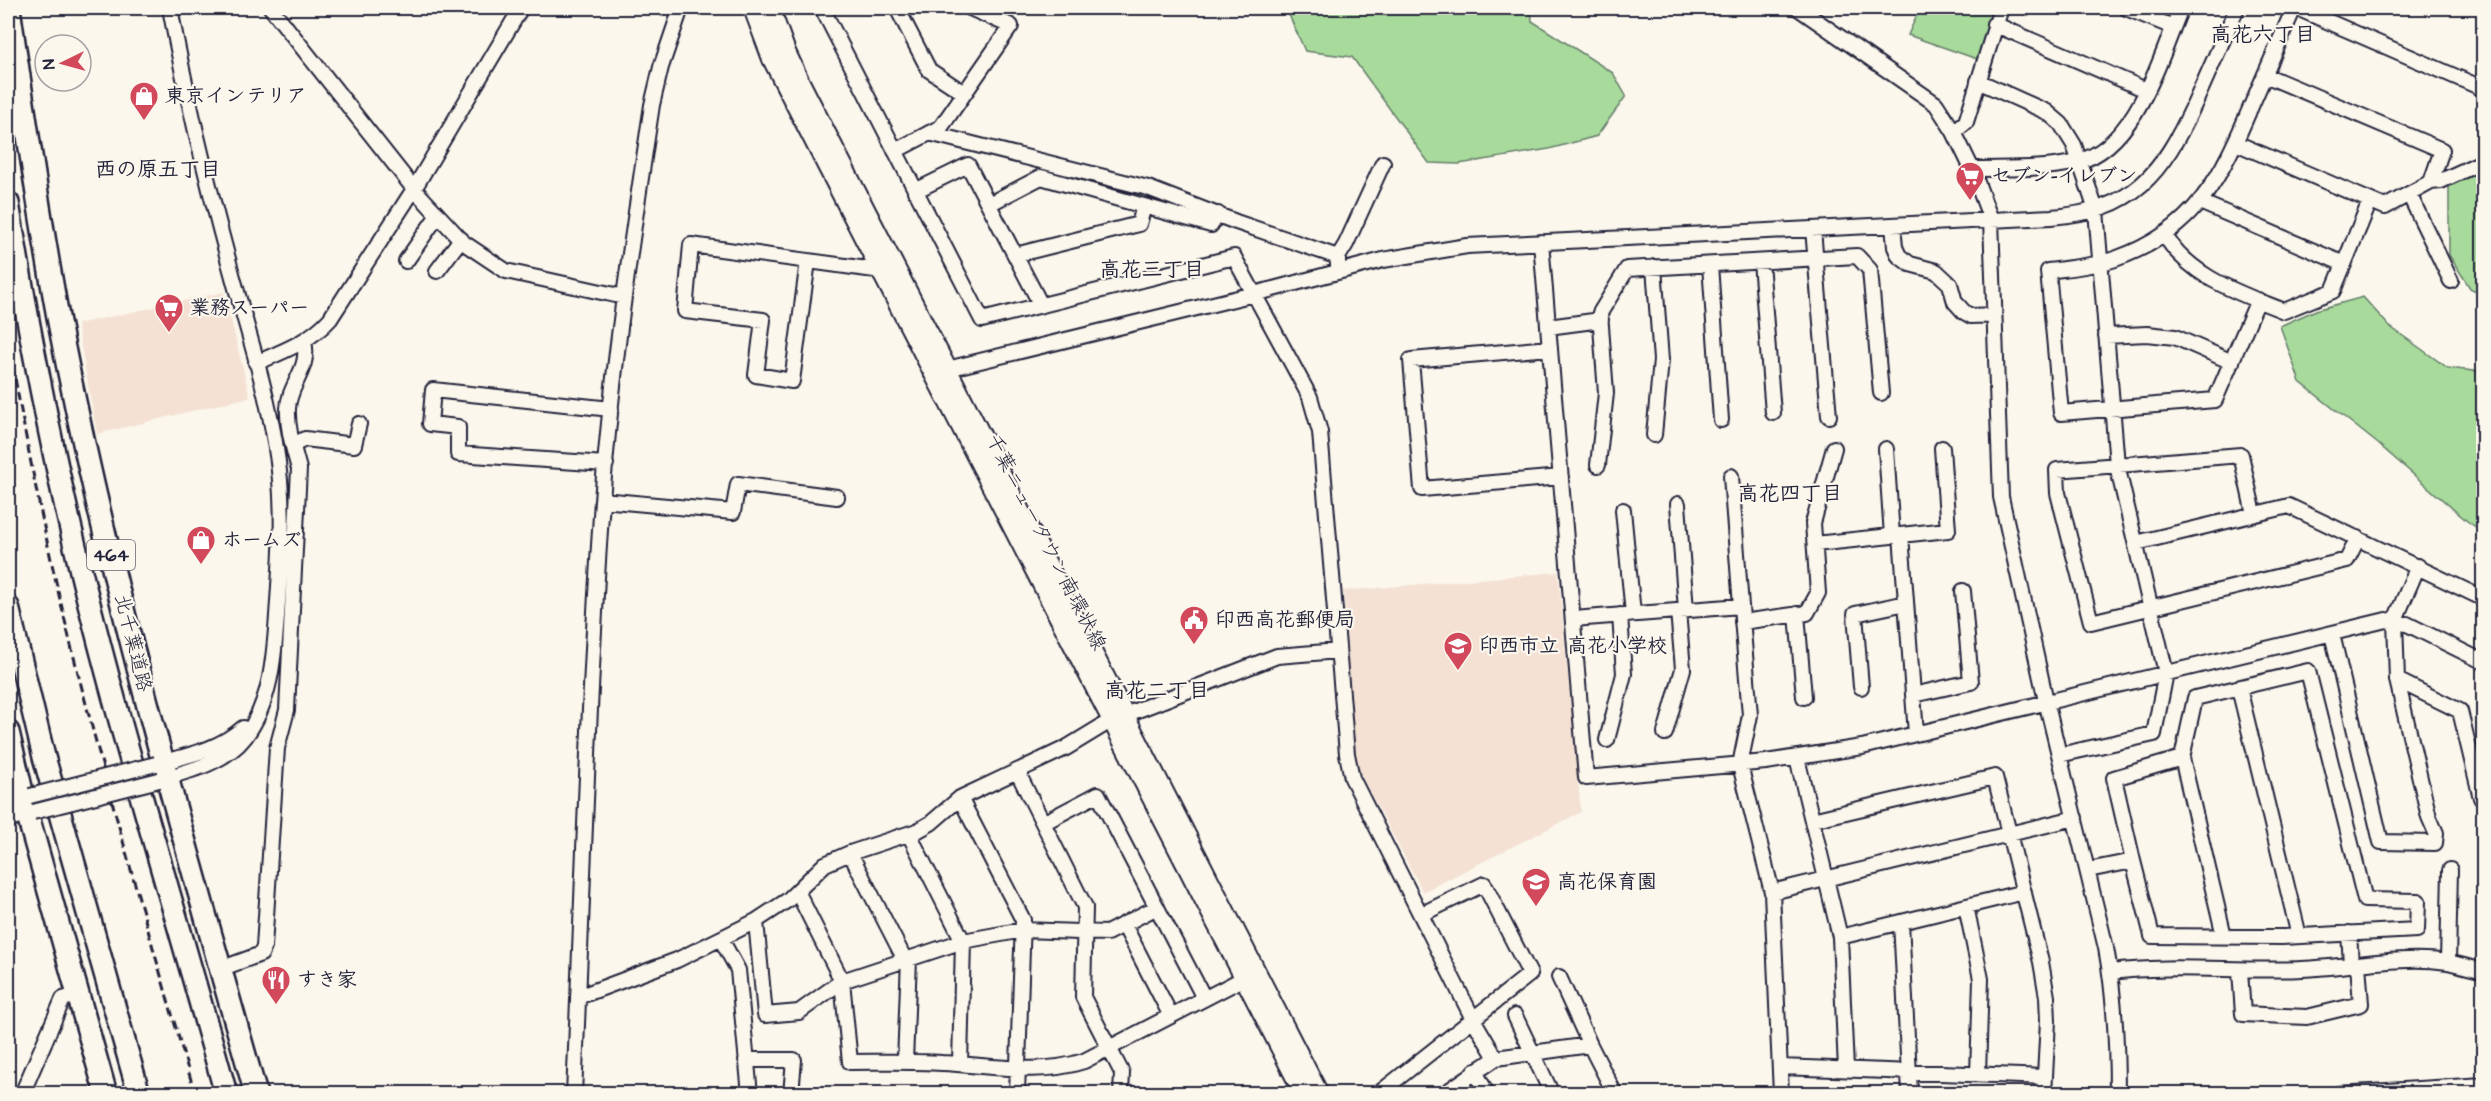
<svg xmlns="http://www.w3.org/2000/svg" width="2491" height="1101" font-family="'Architects Daughter','Klee One',sans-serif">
<rect width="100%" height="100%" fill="#fbf7ec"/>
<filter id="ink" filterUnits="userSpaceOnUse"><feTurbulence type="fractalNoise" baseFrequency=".0167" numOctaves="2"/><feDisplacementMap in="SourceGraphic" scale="12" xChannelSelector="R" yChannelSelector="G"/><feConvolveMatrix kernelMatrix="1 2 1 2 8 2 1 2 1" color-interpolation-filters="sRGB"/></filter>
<g filter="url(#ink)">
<!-- built -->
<path fill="#f4e1d4" d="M224,292L250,397L97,434L77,324Z
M1558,572L1581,812L1423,892L1360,773L1355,752L1343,591Z"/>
<!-- green -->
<path fill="#a8da9b" stroke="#657e6b" stroke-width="1.5" d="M1286,8H1531L1532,21L1613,73L1626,96L1597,136L1549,149L1459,164L1429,163L1352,57L1305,51Z
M1920,8H1993L1977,59L1908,35Z
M2483,170V295L2470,288L2449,255V185Z
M2363,297L2389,326L2448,368L2483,372V532L2467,521L2377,443L2300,382L2280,326L2316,310Z"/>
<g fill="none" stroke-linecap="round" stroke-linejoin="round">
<!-- minor casing -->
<g stroke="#22223b" stroke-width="18">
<path id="minor" d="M271,8L414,189L464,243L506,271L624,297
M822,8L982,320L1234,257L1310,397L1320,432L1347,754L1352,778L1473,1019L1496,1058
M897,8L929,70L964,93
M1798,8L1936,104L1954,132L1972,169L1991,220L2001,497L2046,701L2106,948C2115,996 2117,1045 2117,1094
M2126,8L2173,27
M2297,8L2484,89
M1994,24L2146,90
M1978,81L2047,112L2061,124L2074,145L2096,210L2117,465L2166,673L2154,734L2059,755
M1954,132L1966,122L2001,8
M929,133L1148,188L1236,222L1338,257
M2236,143L2385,207L2431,182L2442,150L2265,75
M895,151L941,127L1011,26L970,8
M1972,169C2006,168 2044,170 2077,162C2136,147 2160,58 2181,8
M2431,182L2441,181L2484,161
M915,191L968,165L1041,305
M2409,194L2451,281
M2200,202L2344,264
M989,204L1041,177L1211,225L1218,214
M1893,225L1895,247L1899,256L1910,264L1936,271L1950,284L1955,302L1964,312L1971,316L1994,315
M1813,229L1829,416
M2164,234C2190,278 2240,293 2284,311L2333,291L2370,201
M1541,242L1586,778L1766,762L1862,747L2386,620L2407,624L2484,662
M1015,255L1139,224L1144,206
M406,261L438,215
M808,261L792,381L756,375L763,320L685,311L691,245L882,271
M1761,262L1773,413
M1710,265L1721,420
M1338,266V257L1346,244L1383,163
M1654,267L1661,360L1654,435
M437,271L461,239
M2258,300L2215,400L2061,413L2048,271C2070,268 2094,266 2115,259C2196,231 2221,177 2252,104C2266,72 2280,40 2294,8
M1548,327L1601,320
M2106,336L2147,334L2175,337L2232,362
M1550,348L1411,360L1422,489L1561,477
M256,363C284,351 309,342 330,319L414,189L521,8
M939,371L1254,294L1383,260L1467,246L2051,217C2134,211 2162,174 2195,103C2209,72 2223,40 2237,8
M293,445L305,439L354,445L359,424
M1886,449L1892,536
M606,464L458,454V427L430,424L433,390L611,409
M1598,465L1606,393L1600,313L1627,269L1857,256L1870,270L1881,393
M1731,476L1741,606
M602,500L733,512L738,484L837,497
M1678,504L1686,610
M1623,510L1633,614
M2254,514L2241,455L2057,470L2058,493L2091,622L2347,560L2358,538
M1901,535L1916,734
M2136,543L2289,506L2484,599
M1815,544L1948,530L1942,448
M1797,614L1804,697
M1573,619L1741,606L1750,715L1740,765L1772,892L1781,1094
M1742,622L1807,613L1818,593L1813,523L1834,448
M2332,634L2381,842L2435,843L2436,833L2429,817L2397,680L2395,620L2418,566
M2397,680L2460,711L2481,798L2484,796
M1861,687L1855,614L1906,603
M2239,688L2299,936
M1913,695L1971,682L1963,591
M1665,733L1683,669L1678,611
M1607,740L1624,674L1620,615
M1797,758L1840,937L1846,1069
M2182,758L2224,936
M157,764C189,755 218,750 243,728
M1017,771L1085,907L1083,997L1122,1073L1121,1094
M161,779C190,771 226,762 245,737C271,702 274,658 277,616C280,571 284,525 280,480C274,413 252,346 234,281C209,190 187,100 170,8
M960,798L1023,920L1017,1094
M1812,820L1995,777L2041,962L2047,997L2048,1021L2044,1094
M1043,823L1098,794L1204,998
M909,834L963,941L960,1064
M850,853L905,960
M2088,870L2133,861L2152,936L2282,937L2417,930L2418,901L2365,900L2308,671L2195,698L2182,758L2114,778L2133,861
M797,891L842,981L850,1062C881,1062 912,1061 942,1063C989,1065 1039,1076 1084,1061L1252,974
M1772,892L2075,818
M1966,906L1981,979L1978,1074
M756,921L765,1015L799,1012L842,981L963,941L1023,930L1107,933L1157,907
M1901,922L1910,1094
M1124,925L1171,1016
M2349,933L2351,964
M1840,937L2024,892
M721,939L738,970L750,1094
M2448,962L2484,971
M220,969L261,954L264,947L277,748L287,710L299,469C294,450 287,429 288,409C288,385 311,369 304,342
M2240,971L2243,1014L2307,1017L2361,1004L2358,964
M2110,972C2173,964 2239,972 2302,969C2351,967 2399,955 2448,962L2450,870
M1559,977L1590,1045
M578,997L677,960L756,921L788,900L825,864L850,853L917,831L931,823L960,798L1066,748L1112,720L1277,656L1338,651
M1515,1016L1552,1094
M746,1060H794L791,1094
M905,1062L909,959
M1780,1067L2045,1077
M1475,1071L1487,1094
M22,1094L63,999L77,995
M574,1094C583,896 588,698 602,501C612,369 632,236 652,105L661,67L681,8
M1378,1094L1530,974L1484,884L1422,914
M1444,1094L1496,1058L1590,1045L1615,1094
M2338,1094L2484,1085"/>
</g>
<!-- major casing -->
<g stroke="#22223b" stroke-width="22">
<path id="major" d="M753,8L772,59L1304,1094
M770,8L786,52L800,82L1319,1094
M8,802L23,798
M8,818L27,813"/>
</g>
<!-- highway casing -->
<g stroke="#22223b" stroke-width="26">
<path id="highway" d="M9,8C24,111 39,215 58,317C108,580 183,837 256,1094
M8,203C26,315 47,427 73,538C117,725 175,908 226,1094
M8,607L44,757L139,1094
M8,732L27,813L106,1094"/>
</g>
<!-- minor -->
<use href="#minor" stroke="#fbf7ec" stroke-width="14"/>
<!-- major -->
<use href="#major" stroke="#fbf7ec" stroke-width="18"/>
<!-- highway -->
<use href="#highway" stroke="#fbf7ec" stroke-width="21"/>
<!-- rail -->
<path stroke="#22223b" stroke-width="3" stroke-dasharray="9 4.5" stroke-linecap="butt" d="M8,339C28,452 50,565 79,677C115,817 155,955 195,1094"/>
<!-- minor-bridge casing -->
<g stroke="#22223b" stroke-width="18" stroke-linecap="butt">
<path id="minor-bridge" d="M30,796L156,764
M33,812L159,780"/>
</g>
<!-- minor-bridge -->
<use href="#minor-bridge" stroke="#fbf7ec" stroke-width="14"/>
</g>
</g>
<!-- icons -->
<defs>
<g id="shop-pin" transform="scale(1.5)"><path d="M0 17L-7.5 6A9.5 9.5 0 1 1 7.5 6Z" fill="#d1495b" stroke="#fbf7ec"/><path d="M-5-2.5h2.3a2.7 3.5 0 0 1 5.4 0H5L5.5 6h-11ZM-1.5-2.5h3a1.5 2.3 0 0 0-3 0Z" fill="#fff"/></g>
<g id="supermarket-pin" transform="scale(1.5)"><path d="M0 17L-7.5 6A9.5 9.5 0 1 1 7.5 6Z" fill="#d1495b" stroke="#fbf7ec"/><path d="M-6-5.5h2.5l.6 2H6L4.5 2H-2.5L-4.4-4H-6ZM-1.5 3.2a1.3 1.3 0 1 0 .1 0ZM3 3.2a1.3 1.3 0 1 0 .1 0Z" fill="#fff"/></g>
<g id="civic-pin" transform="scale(1.5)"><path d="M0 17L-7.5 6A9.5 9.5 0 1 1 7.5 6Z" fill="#d1495b" stroke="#fbf7ec"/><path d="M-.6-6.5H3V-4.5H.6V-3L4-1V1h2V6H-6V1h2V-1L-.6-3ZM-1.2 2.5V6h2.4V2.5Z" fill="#fff"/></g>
<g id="school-pin" transform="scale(1.5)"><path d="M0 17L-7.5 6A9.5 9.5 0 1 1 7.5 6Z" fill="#d1495b" stroke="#fbf7ec"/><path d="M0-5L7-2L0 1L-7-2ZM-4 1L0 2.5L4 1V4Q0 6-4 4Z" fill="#fff"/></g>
<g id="restaurant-pin" transform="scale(1.5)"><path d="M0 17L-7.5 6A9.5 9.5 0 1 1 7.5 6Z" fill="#d1495b" stroke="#fbf7ec"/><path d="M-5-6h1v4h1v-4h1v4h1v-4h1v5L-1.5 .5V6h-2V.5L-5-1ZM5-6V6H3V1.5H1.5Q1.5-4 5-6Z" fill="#fff"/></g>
</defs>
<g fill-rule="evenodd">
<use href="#shop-pin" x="144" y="96"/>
<use href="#supermarket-pin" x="1970" y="176"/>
<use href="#supermarket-pin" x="169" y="308"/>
<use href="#shop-pin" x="201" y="540"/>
<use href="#civic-pin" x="1194" y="620"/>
<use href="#school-pin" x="1458" y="646"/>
<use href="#school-pin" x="1536" y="882"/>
<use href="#restaurant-pin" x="276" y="980"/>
</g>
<g text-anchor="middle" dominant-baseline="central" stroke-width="4.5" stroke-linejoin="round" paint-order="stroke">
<!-- shield labels -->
<rect fill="#fbf7ec" stroke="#636270" stroke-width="1.5" x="87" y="540" width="48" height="30" rx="4.5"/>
<g font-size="18" font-weight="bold" fill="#22223b">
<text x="111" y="555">464</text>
</g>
<!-- poi labels -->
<g font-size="20" font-weight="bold" fill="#22223b" stroke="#fbf7ec" text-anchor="start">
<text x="165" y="96">東京インテリア</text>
<text x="1991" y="176">セブン-イレブン</text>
<text x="190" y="308">業務スーパー</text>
<text x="222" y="540">ホームズ</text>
<text x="1215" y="620">印西高花郵便局</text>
<text x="1479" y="646">印西市立 高花小学校</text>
<text x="1557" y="882">高花保育園</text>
<text x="297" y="980">すき家</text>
</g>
<!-- street labels -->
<g font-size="20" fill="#22223b" stroke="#fbf7ec">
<text transform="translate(1046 542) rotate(63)">千葉ニュータウン南環状線</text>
<text transform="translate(133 643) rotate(76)">北千葉道路</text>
</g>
<!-- neighbourhood labels -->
<g font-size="21" font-weight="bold" fill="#22223b" stroke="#fbf7ec">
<text x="2263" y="34">高花六丁目</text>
<text x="158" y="169">西の原五丁目</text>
<text x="1152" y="269">高花三丁目</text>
<text x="1790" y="493">高花四丁目</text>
<text x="1157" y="690">高花二丁目</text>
</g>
</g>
<!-- margin -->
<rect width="2491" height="1101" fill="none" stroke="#fbf7ec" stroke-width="30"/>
<rect x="15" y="15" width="2461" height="1071" fill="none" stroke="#22223b" stroke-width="2" filter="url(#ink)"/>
<!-- north arrow -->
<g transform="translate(63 63) rotate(265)"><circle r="28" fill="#fbf7ec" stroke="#a4a2a5" stroke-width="1.5"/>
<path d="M0-4.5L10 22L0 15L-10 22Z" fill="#d1495b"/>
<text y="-9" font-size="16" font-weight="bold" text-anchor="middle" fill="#22223b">N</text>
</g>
</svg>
